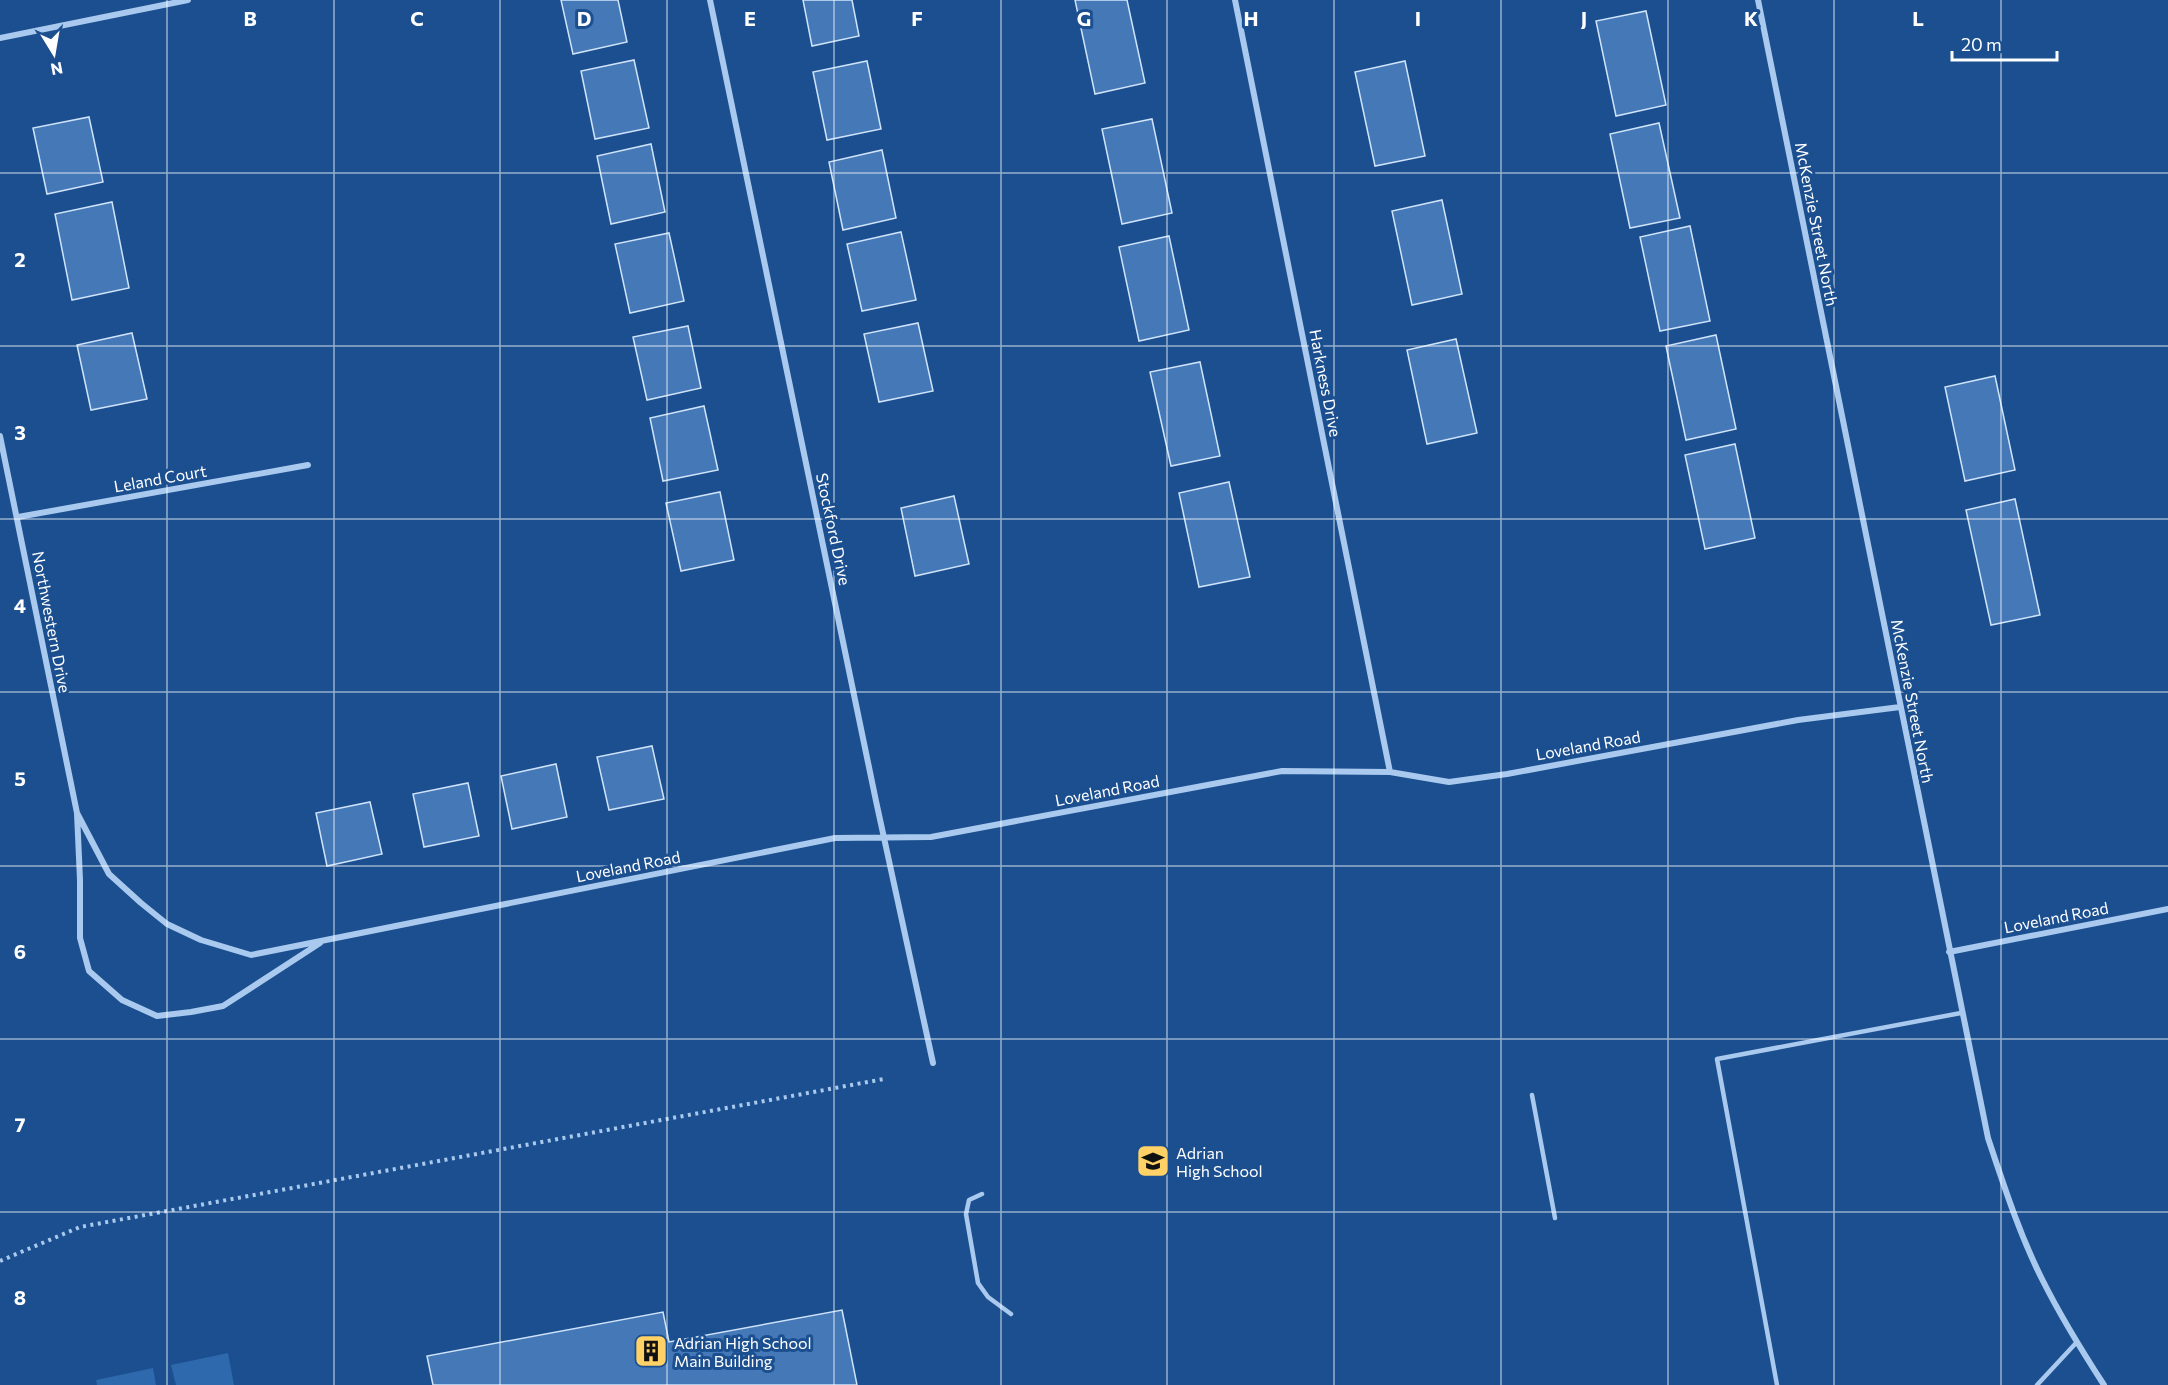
<svg xmlns="http://www.w3.org/2000/svg" width="2168" height="1385" font-family="Commissioner,sans-serif">
<rect width="100%" height="100%" fill="#1b4f8f"/>
<!-- grass -->
<path fill="#2e69ad" d="M228,1353L234,1385H176L171,1365Z
M153,1368L156,1385H97L96,1380Z"/>
<!-- building -->
<path fill="#4478b7" stroke="#cfe3fa" stroke-width="1.5" d="M561,0H618L627,42L573,54Z
M803,0H852L859,36L812,46Z
M1075,0H1127L1145,83L1095,94Z
M1646,11L1666,105L1616,116L1596,21Z
M634,60L649,128L595,139L581,71Z
M867,61L881,129L827,140L813,72Z
M1405,61L1425,156L1375,166L1355,72Z
M89,117L103,182L47,194L33,128Z
M1152,119L1172,213L1122,224L1102,129Z
M1659,123L1680,218L1630,228L1610,134Z
M651,144L665,212L611,224L597,156Z
M882,150L896,218L843,230L829,162Z
M1442,200L1462,294L1412,305L1392,211Z
M112,202L129,288L72,300L55,214Z
M1690,226L1710,321L1660,331L1640,237Z
M901,232L916,300L862,311L847,244Z
M669,233L684,301L630,313L615,244Z
M1169,236L1189,330L1139,341L1119,247Z
M918,323L933,391L879,402L864,334Z
M688,326L701,388L647,400L633,337Z
M132,333L147,399L91,410L77,345Z
M1716,335L1736,429L1686,440L1666,346Z
M1456,339L1477,433L1427,444L1407,350Z
M1200,362L1220,456L1171,466L1150,372Z
M1995,376L2015,470L1965,481L1945,387Z
M704,406L718,470L663,481L650,418Z
M1735,444L1755,538L1705,549L1685,455Z
M1229,482L1250,577L1199,587L1179,493Z
M720,492L734,560L681,571L666,503Z
M954,496L969,564L915,576L901,508Z
M2015,499L2040,615L1991,625L1966,510Z
M652,746L664,799L609,810L597,757Z
M556,764L567,817L512,829L501,776Z
M468,783L479,836L424,847L413,794Z
M370,802L382,854L327,866L316,813Z
M842,1310L857,1385H433L427,1356L663,1312L669,1342Z"/>
<g fill="none" stroke-linecap="round" stroke-linejoin="round">
<!-- path -->
<path stroke="#a9c9ee" stroke-width="4" stroke-dasharray="3 4.5" stroke-linecap="butt" d="M0,1261L80,1227L884,1079"/>
<!-- lane -->
<path stroke="#a9c9ee" stroke-width="4.5" d="M1532,1095L1555,1218
M982,1194L969,1200L966,1214L978,1283L988,1297L1011,1314
M1777,1385L1717,1059L1961,1013
M2037,1385L2076,1343"/>
<!-- street -->
<path stroke="#a9c9ee" stroke-width="6" d="M710,0L876,801L933,1063
M1235,0L1390,772
M1758,0L1988,1138C2004,1186 2020,1236 2043,1281C2061,1317 2082,1351 2104,1385
M0,38L188,0
M0,436L77,813L80,880V938L89,971L122,1000L157,1016L191,1012L223,1006L320,943
M18,517L308,465
M77,813L109,874L141,903L167,924L201,940L251,955L835,838L931,837L1282,771L1390,772L1449,782L1507,774L1798,720L1900,707
M1949,952L2168,909"/>
</g>
<!-- grid -->
<path fill="none" stroke="#fff" stroke-width="1.5" stroke-opacity="0.55" d="M167,0V1385M334,0V1385M500,0V1385M667,0V1385M834,0V1385M1001,0V1385M1167,0V1385M1334,0V1385M1501,0V1385M1668,0V1385M1834,0V1385M2001,0V1385M0,173H2168M0,346H2168M0,519H2168M0,692H2168M0,866H2168M0,1039H2168M0,1212H2168"/>
<!-- icons -->
<defs>
<g id="school-square" transform="scale(1.725)"><rect x="-9" y="-9" width="18" height="18" rx="4" fill="#ffd166" stroke="#1b4f8f"/><path d="M0-5L7-2L0 1L-7-2ZM-4 1L0 2.5L4 1V4Q0 6-4 4Z" fill="#111"/></g>
<g id="building-square" transform="scale(1.725)"><rect x="-9" y="-9" width="18" height="18" rx="4" fill="#ffd166" stroke="#1b4f8f"/><path d="M-4-6H4V6H1V3H-1V6H-4ZM-2.5-4.3h1.7v1.8h-1.7ZM.8-4.3h1.7v1.8H.8ZM-2.5-1h1.7V.8h-1.7ZM.8-1h1.7V.8H.8Z" fill="#111"/></g>
</defs>
<g fill-rule="evenodd">
<use href="#school-square" x="1153" y="1161"/>
<use href="#building-square" x="651" y="1351"/>
</g>
<g text-anchor="middle" dominant-baseline="central" stroke-width="6" stroke-linejoin="round" paint-order="stroke">
<!-- street labels -->
<g font-size="16" fill="#fff" stroke="#1b4f8f">
<text transform="translate(1817 224) rotate(79)">McKenzie Street North</text>
<text transform="translate(1326 383) rotate(79)">Harkness Drive</text>
<text transform="translate(160 478) rotate(-10)">Leland Court</text>
<text transform="translate(834 529) rotate(78)">Stockford Drive</text>
<text transform="translate(52 622) rotate(79)">Northwestern Drive</text>
<text transform="translate(1913 701) rotate(79)">McKenzie Street North</text>
<text transform="translate(1588 745) rotate(-10)">Loveland Road</text>
<text transform="translate(1107 790) rotate(-11)">Loveland Road</text>
<text transform="translate(628 866) rotate(-11)">Loveland Road</text>
<text transform="translate(2056 917) rotate(-11)">Loveland Road</text>
</g>
<!-- poi labels -->
<g font-size="16" fill="#fff" stroke="#1b4f8f" text-anchor="start">
<text x="1176" y="1152">Adrian<tspan x="1176" dy="18">High School</tspan></text>
<text x="674" y="1342">Adrian High School<tspan x="674" dy="18">Main Building</tspan></text>
</g>
</g>
<g font-size="20" text-anchor="middle" font-weight="bold" fill="#fff" stroke="#1b4f8f" stroke-width="6" stroke-linejoin="round" paint-order="stroke">
<text x="250" y="26">B</text>
<text x="417" y="26">C</text>
<text x="584" y="26">D</text>
<text x="750" y="26">E</text>
<text x="917" y="26">F</text>
<text x="1084" y="26">G</text>
<text x="1251" y="26">H</text>
<text x="1418" y="26">I</text>
<text x="1584" y="26">J</text>
<text x="1751" y="26">K</text>
<text x="1918" y="26">L</text>
<text x="20" y="267">2</text>
<text x="20" y="440">3</text>
<text x="20" y="613">4</text>
<text x="20" y="786">5</text>
<text x="20" y="959">6</text>
<text x="20" y="1132">7</text>
<text x="20" y="1305">8</text>
</g>
<!-- north arrow -->
<g transform="translate(54 54) rotate(169)" stroke="#1b4f8f" stroke-width="4.5" paint-order="stroke">
<path d="M0-4.5L10 22L0 15L-10 22Z" fill="#ffffff"/>
<text y="-9" font-size="16" font-weight="bold" text-anchor="middle" fill="#ffffff">N</text>
</g>
<!-- scale -->
<path d="M1952 51v9h105v-9" fill="none" stroke="#ffffff" stroke-width="3"/>
<text x="1961" y="51" font-size="18" fill="#ffffff" stroke="#1b4f8f" stroke-width="4.5" paint-order="stroke">20 m</text>
</svg>
